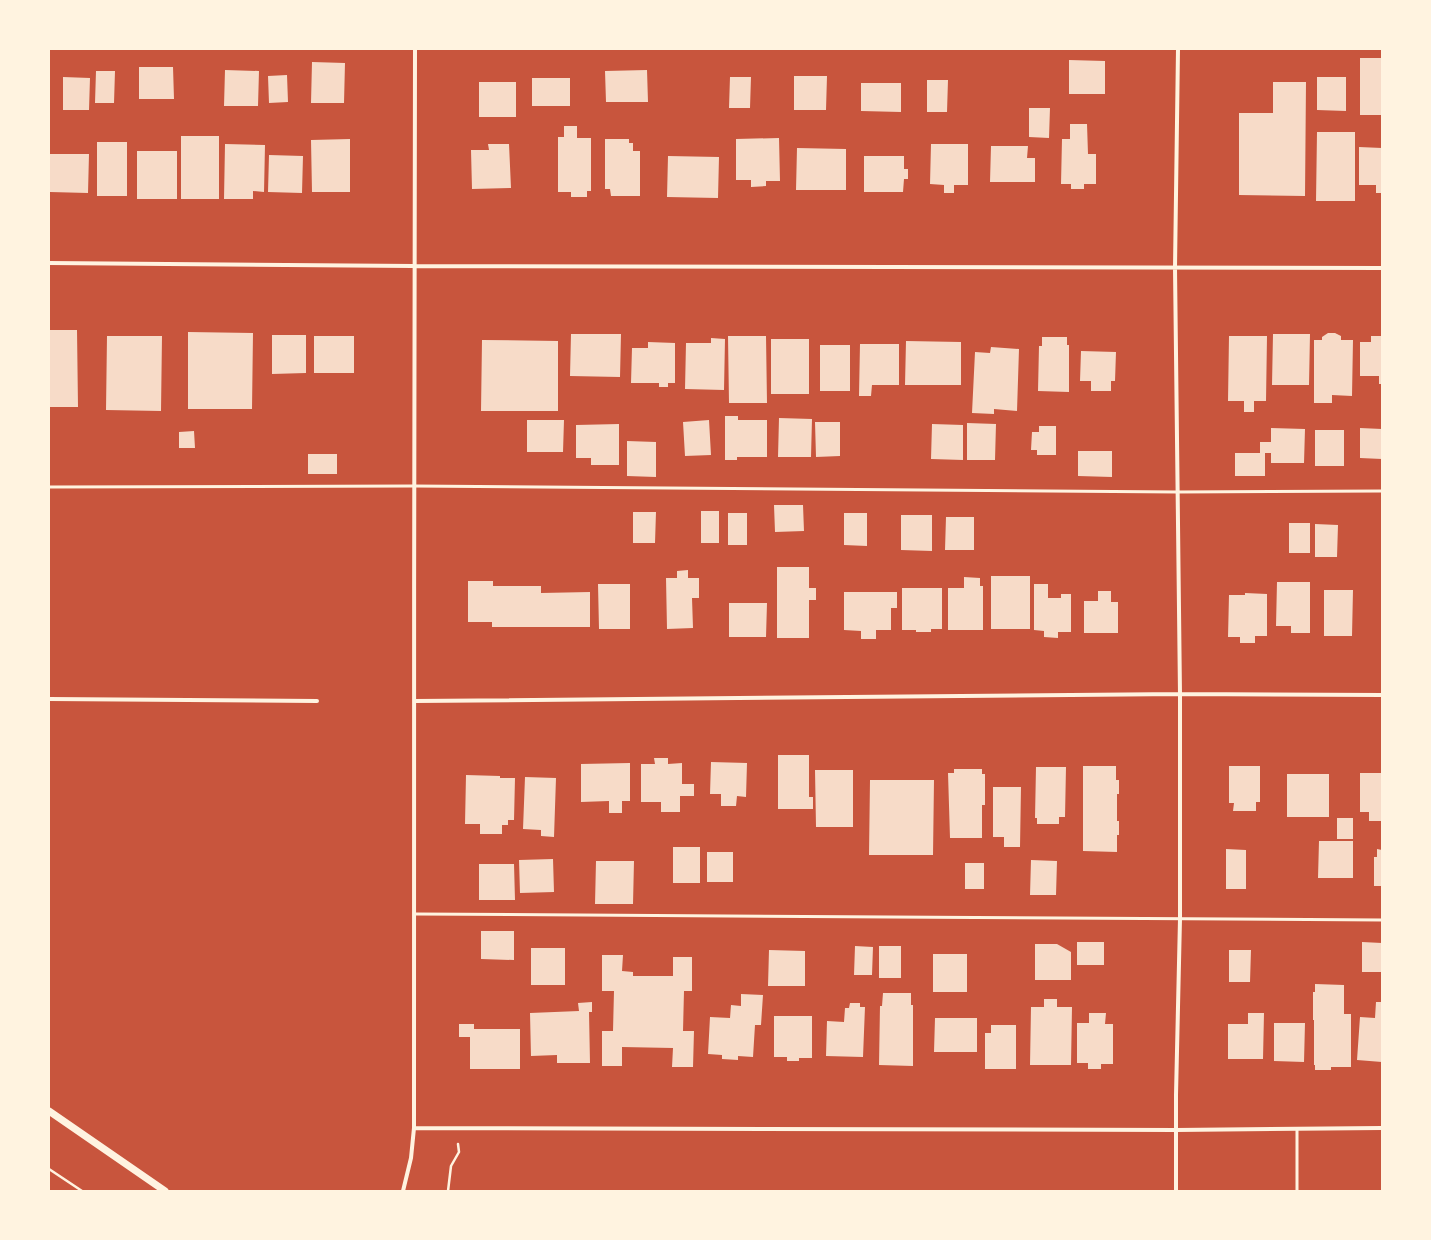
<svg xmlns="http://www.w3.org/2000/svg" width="1431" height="1240" font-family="'Nunito Sans',sans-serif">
<rect width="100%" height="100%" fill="#c8553d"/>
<!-- building -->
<path fill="#f7dbc8" d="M1360,58H1382V115H1360Z
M1069,60L1105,61V94H1069Z
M312,62L345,63L344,103H311Z
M139,67H173L174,99H139Z
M225,70L259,71L258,106H224Z
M647,70L648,102H606L605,71Z
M96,71H115L114,103H95Z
M287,75L288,102L269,103L268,76Z
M794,76H827L826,110H794Z
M63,77L90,78L89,110H63Z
M730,77H751L750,108H729Z
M1317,77H1346V111L1317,110Z
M532,78H570V106H532Z
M927,80H948L947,112H927Z
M479,82H516V117H479Z
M1273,82H1306L1305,196L1239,195V113H1273Z
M861,83H901V112L861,111Z
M1029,108H1050L1049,138L1029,137Z
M1070,124H1087L1088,154H1096V184H1084V189H1071V184H1061L1062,139H1070Z
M564,126H577V138H591V191H587V197H571V192H558V137H564Z
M1317,132H1355V201H1316Z
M181,136H219V199H181Z
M779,138L780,181H766V186L751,187V180H736V139Z
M350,139V192H312L311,140Z
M605,139H629V143H633V151H640V196H611L610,189H605Z
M97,142H127V196H97Z
M225,144L265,145L264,192L253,191V199H224Z
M488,144H509L511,188L472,189L471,150H489Z
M931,144H968V185H954V193H944V185L930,184Z
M991,146H1028L1027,158H1035V182H990Z
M1359,147L1382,148V193H1376V185H1359Z
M797,148L846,149V190H796Z
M137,151H177V199H137Z
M50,154H89L88,193L50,192Z
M269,155L303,156L302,193L268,192Z
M668,156L719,157L718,198L667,197Z
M864,156H904V169H908V179H904L903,192H864Z
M49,330H77L78,407H49Z
M188,332L253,333L252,409H188Z
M1328,333H1335L1341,336V340H1353L1352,396L1332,395V403H1314V340H1322V337Z
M571,334H621L620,377L570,376Z
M1273,334H1310L1309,385H1272Z
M272,335H306V373L272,374Z
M107,336H162L161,411L106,410Z
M314,336H354V373H314Z
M728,336H766L767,403H729Z
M1229,336H1267L1266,401H1254V412H1244V401H1228Z
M1371,336H1382V384H1379V376H1360V342H1371Z
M1042,337H1067V345H1069V392L1038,391L1039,346H1042Z
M711,338L725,339L724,390L685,389L686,343H711Z
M771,339H809V394H771Z
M482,340L558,341V411H481Z
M906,341L961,342V385H905Z
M648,342L675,343V383H668V387H659V383H631L632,348H648Z
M860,344H899V385H872L871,396H859Z
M820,345H850V391H820Z
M991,347L1019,349L1017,411L994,409V414L972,413L975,352L990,353Z
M1081,351L1116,352L1115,381H1111V391H1091V381H1080Z
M725,416H738V420H767V457H737V460H725Z
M779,418L812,419L811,457H778Z
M527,420H564L563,452H527Z
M709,420L711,455L685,456L683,422Z
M815,422H840V456L816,457Z
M967,423L996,424L995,460H967Z
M619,424V465H591V458H576V425Z
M932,424L963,425V460L931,459Z
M1039,426H1056V455H1037V450H1031L1032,432H1039Z
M1271,428L1305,429L1304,463H1271V453H1265V476H1235V453H1260V442H1271Z
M1360,428L1382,429V459L1360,458Z
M1315,430H1344V466H1315Z
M194,431L195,448H179V432Z
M627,441L656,442V477L627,476Z
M1078,451H1112V477L1078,476Z
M308,454H337V474H308Z
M774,505H803L804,531L775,532Z
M701,511H719V543H701Z
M633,512H656L655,543H633Z
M728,513H747V545H728Z
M844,513H867V546L844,545Z
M901,515H932V551L901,550Z
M946,517H974V550H945Z
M1289,523H1310V553H1289Z
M1315,524L1338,525L1337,557H1315Z
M777,567H809V588H816V600H809V638H777Z
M688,570V578H699V598H692L693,628L667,629L666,578H677V571Z
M991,576H1030V629H991Z
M964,577L980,578V586H983V630H948V588H964Z
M468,581H493V586H541V593L590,592V627H492V622H468Z
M1277,582H1310V633H1291V626H1276Z
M598,584H630V629H599Z
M1034,584H1048V598H1061V594H1071V632H1058V638L1044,637V631L1034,630Z
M902,588H942V629H931V632H916V630H902Z
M1324,590H1353L1352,636H1324Z
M1098,591H1111V602H1118V633H1084V601H1098Z
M844,592H897V608H891V630H876V639H861V631L844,630Z
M1245,593L1267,594V636H1255V643H1240V637H1228L1229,595H1245Z
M729,603H767L766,637H729Z
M778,755H809V797H813V809H778Z
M654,758H668V764L682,763V784H694V796H680V812H661V802H641V764H655Z
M711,762L747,763L746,797L737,796L736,806H721V794H710Z
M630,763V801H622V813H609V801L581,802V764Z
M1083,766H1116V780H1119V794H1117V821H1119V835H1117V852L1083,851Z
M1229,766H1260V802H1256V811H1233L1234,803H1229Z
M1036,767H1066L1065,817H1059V824H1037V818H1035Z
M954,769H982V774H985V805H982V838H950L948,773H954Z
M815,770H853V827H816Z
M1360,773H1382V821H1369V812H1360Z
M1287,774H1329V817H1287Z
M466,775L500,776V778H515L514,820H508V825H502V834H480V824H465Z
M525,777L556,778L554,837L541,836V830L523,829Z
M870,780H934L933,855H869Z
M993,787H1021L1020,847H1004V837H993Z
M1337,818H1353V839H1337Z
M1319,841H1353V878H1318Z
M673,847H700V883H673Z
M1226,849L1246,850V889H1226Z
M1377,849L1382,850V886H1374V857H1377Z
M707,852H733V882H707Z
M553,859L554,892L520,893L519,860Z
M1031,860L1057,861L1056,895H1030Z
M596,861H634L633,904H595Z
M965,863H984V889H965Z
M479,864H514L515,900H479Z
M481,931H514V960L481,959Z
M1077,942H1104V965H1077Z
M1362,942L1382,943V972H1362Z
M1035,944H1057L1071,952V980H1035Z
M855,946L873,947L872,975H854Z
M879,946H901V978H879Z
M531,948H565V985H531Z
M769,950L805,951V986H768Z
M1229,950H1251L1250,982H1229Z
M933,954H967V992H933Z
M602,955H623L622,971L633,972V976H673V957H692V991H684L683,1031H694L693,1067H672L673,1048L622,1047V1066H602V1031H613L614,991H602Z
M1315,984L1344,985V1014H1351V1067H1331V1070H1315V1065H1314V1020H1313V992H1315Z
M883,993H911V1005H913V1066L879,1065L880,1006H882Z
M741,994L763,995L761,1025H755L753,1057L738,1056V1060L722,1059V1055L708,1054L710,1017L730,1018L731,1005L741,1006Z
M1044,999H1057V1007H1072L1071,1065H1030L1031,1007H1044Z
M592,1002V1012H589L590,1063H557V1055L531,1056L530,1013L579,1011L578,1003Z
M1376,1002H1382V1062L1357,1060L1360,1017L1375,1018Z
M850,1003H860V1007H865L863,1057L826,1056L827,1021L844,1022L845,1008H849Z
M1089,1013H1106L1105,1024H1113V1064H1101V1069H1088V1063H1077V1023H1089Z
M1248,1013H1264L1263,1059H1228V1024H1248Z
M774,1016H812V1058H799V1061H787V1057H774Z
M935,1018H977V1052H934Z
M1274,1023H1305L1304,1062L1274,1061Z
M459,1024H474V1029H520V1069H470V1037H459Z
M991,1025H1016V1069H985V1033H991Z"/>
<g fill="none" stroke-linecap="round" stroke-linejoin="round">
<!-- path -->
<path stroke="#fff3e0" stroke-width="2.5" d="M49,1169L82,1191
M448,1191L451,1166L459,1152L458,1144"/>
<!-- service -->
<path stroke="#fff3e0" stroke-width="3" d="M49,487L414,486L1178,492L1382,491
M415,914L1382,920
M1297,1191V1129"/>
<!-- minor -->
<path stroke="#fff3e0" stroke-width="4" d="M49,263L413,266L1382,268
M49,699L317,701
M415,701L1180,694L1382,695
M414,1128L1176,1130L1382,1128
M403,1191L411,1158L414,1128C416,768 412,409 415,49
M1176,1191V1095L1180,919V694L1175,268L1178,49"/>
<!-- tertiary -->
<path stroke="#fff3e0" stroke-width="7" d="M49,1111L165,1191"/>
</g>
<!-- border -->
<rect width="1431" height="1240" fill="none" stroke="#fff3e0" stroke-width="100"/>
</svg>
